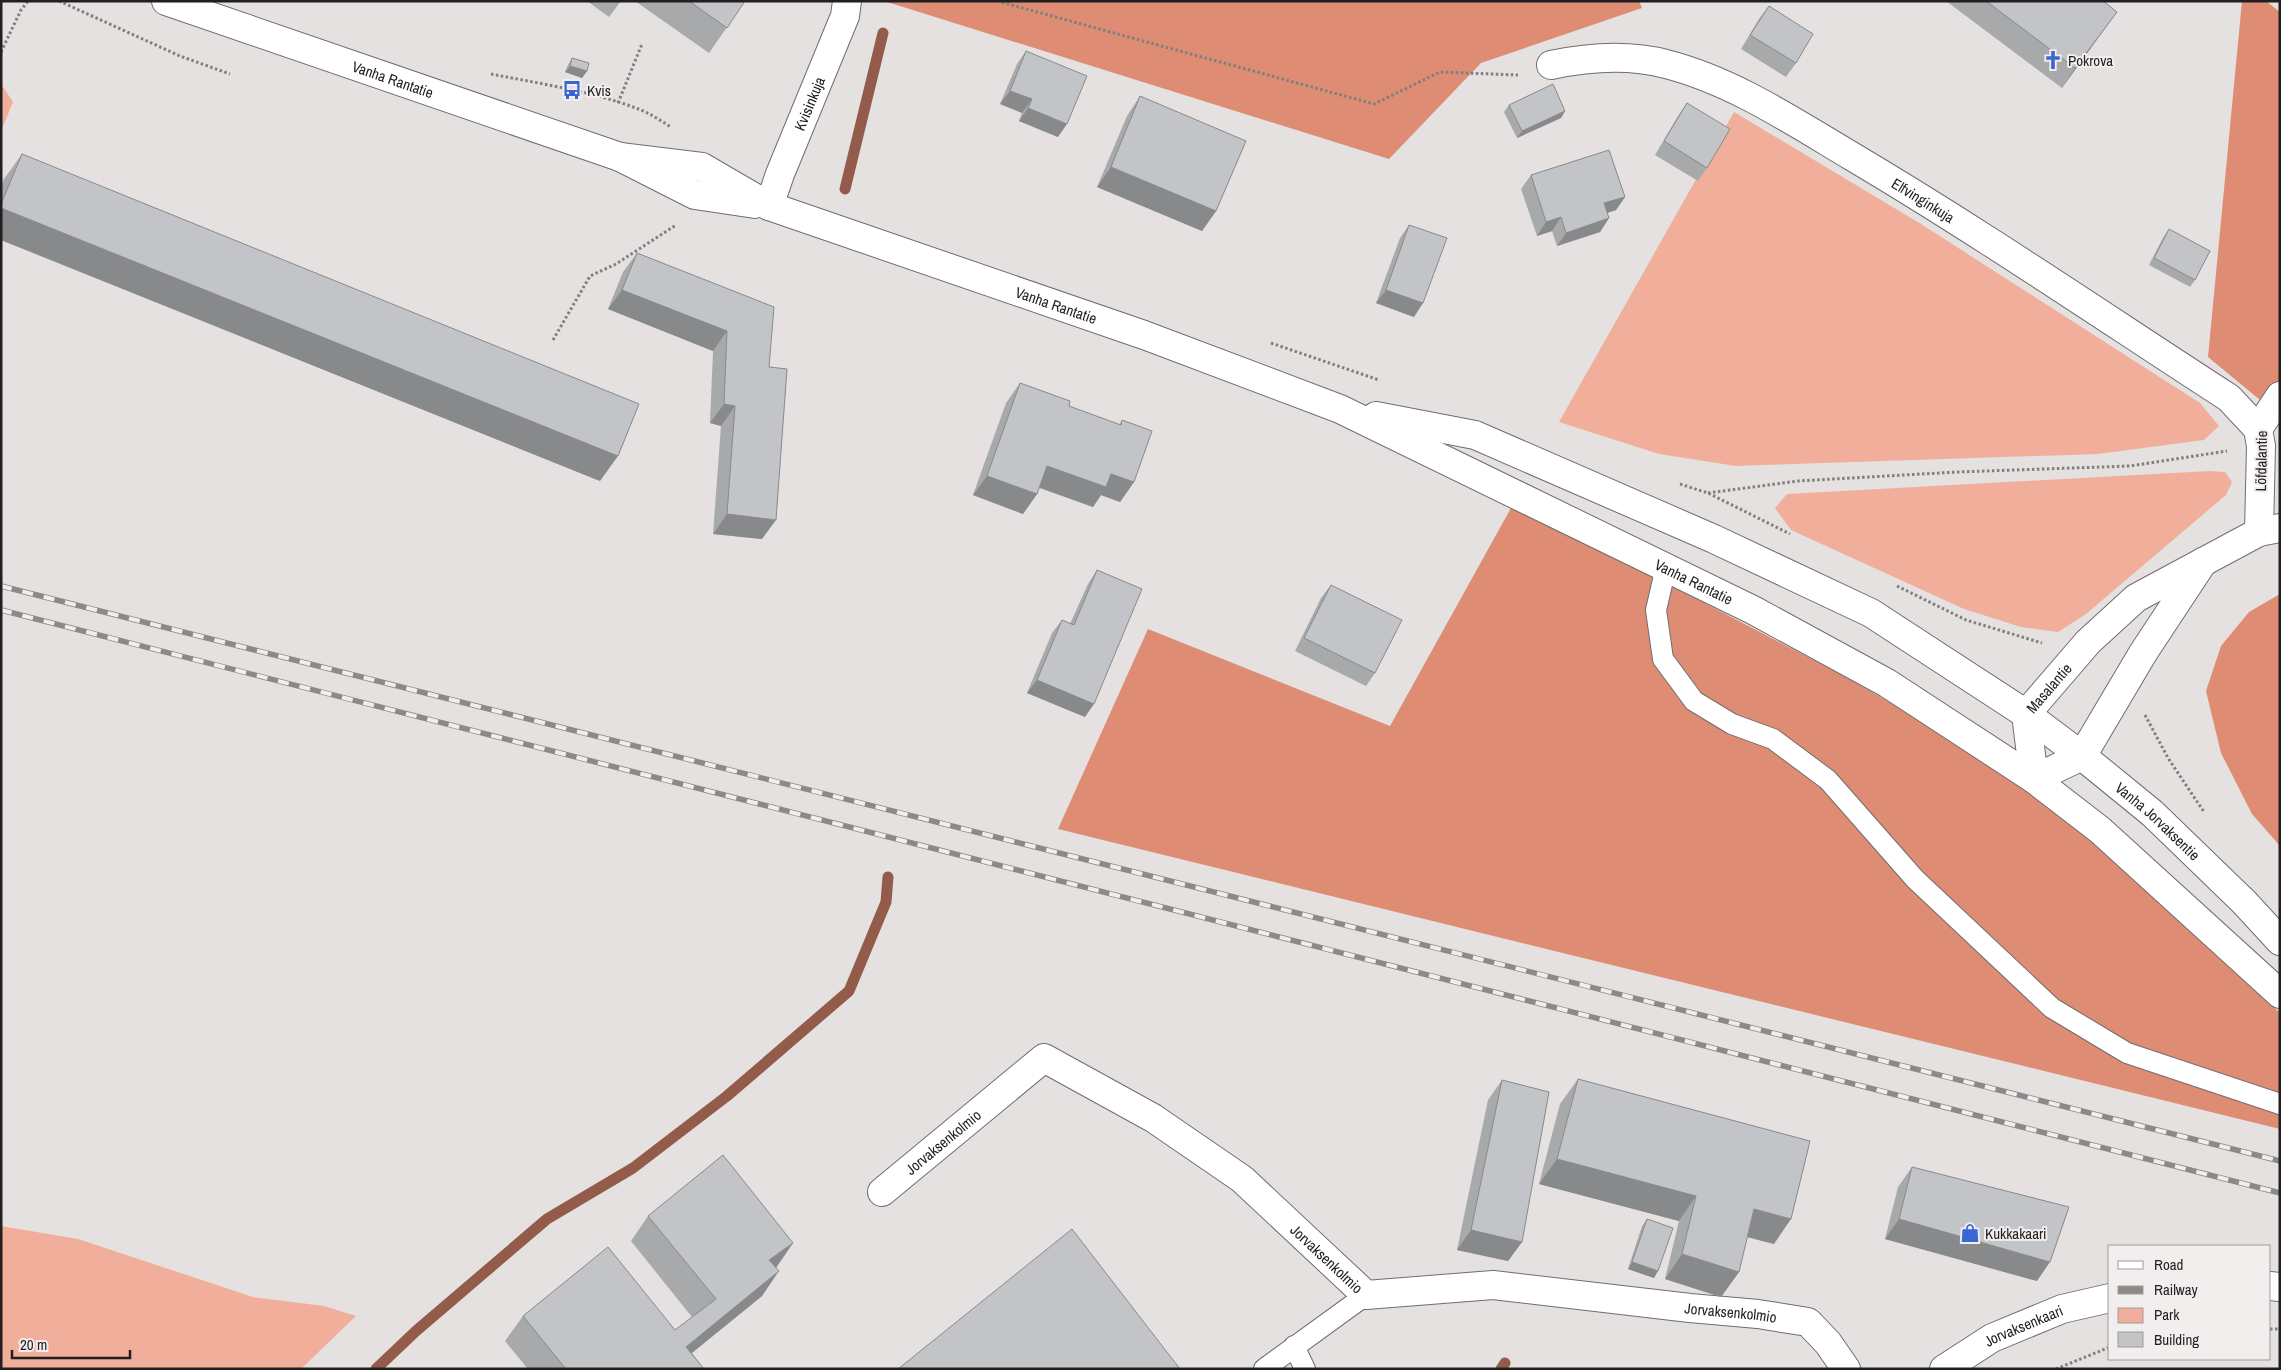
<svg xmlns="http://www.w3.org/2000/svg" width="2281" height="1370" font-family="'Archivo Narrow',sans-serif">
<rect width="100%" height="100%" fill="#e5e1e0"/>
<!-- green -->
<path fill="#f1af9b" d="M1,84L13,102L1,131Z
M1734,112L1921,224L2200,403L2219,426L2204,440L2098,454L1736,466L1659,454L1559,422Z
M2209,471L2225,472L2232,482L2226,495L2086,614L2058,632L2021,627L1964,609L1791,530L1775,508L1787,494Z
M1,1226L78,1239L253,1297L324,1306L356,1316L301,1369H1Z"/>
<!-- forest -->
<path fill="#de8d74" d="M884,1H1639L1642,8L1481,63L1389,159Z
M2242,1H2266L2280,12V410L2271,409L2208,357Z
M1511,508L1695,598L1842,675L1961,743L2102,848L2243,976L2280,1013V1129L1058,829L1148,629L1390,726Z
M2280,594V846L2252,814L2221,753L2206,691L2221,646L2249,612Z"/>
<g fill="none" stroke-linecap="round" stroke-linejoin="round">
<!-- stream -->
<path stroke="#935c4a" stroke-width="11" d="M845,189L883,33
M376,1369L416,1331L547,1219L633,1168L727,1096L849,991L886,902L888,877
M1501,1369L1505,1363"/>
<!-- lane casing -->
<g stroke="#706d6c" stroke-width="22">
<path id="lane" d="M1666,567L1656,610L1663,659L1694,701L1732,724L1773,739L1828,780L1915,879L2052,1008L2127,1053L2280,1104
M1294,1346L1305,1369
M1264,1369L1366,1295"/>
</g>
<!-- street casing -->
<g stroke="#706d6c" stroke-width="30">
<g id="street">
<path id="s1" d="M1551,65C1589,57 1628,54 1666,64C1733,81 1794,122 1853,157C1981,233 2104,317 2229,398L2258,429"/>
<path id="s2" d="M769,206L780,174L845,16L847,1"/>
<path d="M2259,532L2261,446L2258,429L2280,396"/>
<path id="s3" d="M882,1192L1044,1058L1153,1118L1242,1179L1366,1295L1493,1285L1690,1308L1758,1314L1808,1322L1828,1343L1846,1369"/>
</g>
</g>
<!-- secondary casing -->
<g stroke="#706d6c" stroke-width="30">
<g id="secondary">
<path id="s4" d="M166,1L620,157L695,195L755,204"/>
<path id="s5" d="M620,157L702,167L769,206L1144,335L1340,409L1753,610L1887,683L2034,779L2100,830L2280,994"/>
<path id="s6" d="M1376,416L1475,435L1714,539L1871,613L2026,714L2082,756L2152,813L2244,902L2280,941"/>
<path id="s7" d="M2034,779L2026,714L2088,642L2136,598L2259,532L2280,528"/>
<path d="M2034,779L2082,756L2143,653L2203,562"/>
<path d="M2270,1286L2280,1287"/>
<path id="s8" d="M1944,1369L1992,1338L2062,1309L2110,1298"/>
</g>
</g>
<!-- path -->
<path stroke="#817e7e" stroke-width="3" stroke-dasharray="2.5 2.5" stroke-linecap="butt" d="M59,1L180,56L230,74
M997,1L1374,104L1440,72L1518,75
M1,52L21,10L28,1
M491,74C541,84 593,91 641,110C651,114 661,121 671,127
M618,103L642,44
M553,340L590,276L616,264L676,225
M1271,343L1379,380
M1680,484L1708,493L1790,534
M1708,493L1798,481L1957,472L2130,466L2227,451
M1897,586L1966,620L2042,643
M2145,715L2168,758L2204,812
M2270,1329H2280
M2056,1369L2110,1347"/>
<!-- lane -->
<use href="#lane" stroke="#fff" stroke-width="20"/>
<!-- street -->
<use href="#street" stroke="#fff" stroke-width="28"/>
<!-- secondary -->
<use href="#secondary" stroke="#fff" stroke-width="28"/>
<!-- rail casing -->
<g stroke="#8c8989" stroke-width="5.5">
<path id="rail" d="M1,586L2280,1161
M1,610L2280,1193"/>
</g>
<!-- rail -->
<use href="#rail" stroke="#f2eeed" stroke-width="4" stroke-dasharray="11" stroke-linecap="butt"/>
</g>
<!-- wall -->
<path fill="#a7a9ab" d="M587,1H621L609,17Z
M635,1H745L709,53Z
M1946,1H2103L2117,12L2062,88Z
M1769,6L1796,63L1786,77L1741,49L1759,19Z
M1026,51L1058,137L1019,121L1022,113L1000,104L1017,64Z
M572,58L587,71L582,78L565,72L568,65Z
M1140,96L1216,211L1202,231L1097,187L1127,116Z
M1687,103L1707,168L1698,181L1655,155L1678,116Z
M1509,105L1565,111L1561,118L1517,138L1504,112Z
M22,154L600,481L1,240V186L4,179Z
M1531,175L1625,197L1616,210L1607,213L1609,218L1600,232L1557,246L1552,231L1537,236L1521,189Z
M1409,225L1414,317L1376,303L1400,238Z
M2169,229L2195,280L2190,287L2149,265L2164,236Z
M637,253L769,367L762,539L713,534L721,426L710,423L713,351L608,309L623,272Z
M1020,383L1069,406L1119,425L1122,420L1134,482L1120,502L1101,495L1093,507L1039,488L1037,494L1023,514L973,495L1006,403Z
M1097,570L1085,717L1027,693L1052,633L1062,620L1070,624L1088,584Z
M1331,585L1375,673L1366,686L1295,651L1321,598Z
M1578,1079L1774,1244L1747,1237L1739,1272L1721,1297L1665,1279L1679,1221L1539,1184L1560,1104Z
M1502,1080L1522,1242L1508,1261L1457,1250L1488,1100Z
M1912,1167L2037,1281L1885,1239L1898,1187Z
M648,1216L776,1267L762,1296L692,1353L704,1369H528L505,1341L523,1316L675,1330L692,1317L631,1241Z
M1647,1219L1654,1278L1628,1269L1642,1226Z"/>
<!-- shaded-wall -->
<path fill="#88898b" d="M2117,12L2103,31L2062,88L2075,68Z
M570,66L587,71L582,78L565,72Z
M1010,91L1032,99L1022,113L1000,104Z
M1028,108L1067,124L1058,137L1019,121Z
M1565,111L1561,118L1517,138L1522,131Z
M1111,167L1216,211L1202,231L1097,187Z
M1625,197L1616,210L1595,217L1604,203Z
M1,208L618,456L600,481L1,240Z
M1561,217L1552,231L1537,236L1546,222Z
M1609,218L1600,232L1557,246L1566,233Z
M622,290L727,331L713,351L608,309Z
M1386,290L1423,303L1414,317L1376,303Z
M724,404L735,406L721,426L710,423Z
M1047,466L1111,474L1134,482L1120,502L1101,495L1093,507L1033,485Z
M987,476L1037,494L1023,514L973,495Z
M727,514L776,520L762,539L713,534Z
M1037,680L1094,704L1085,717L1027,693Z
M1557,1159L1696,1196L1679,1221L1539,1184Z
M1754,1209L1791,1219L1774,1244L1736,1234Z
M1899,1219L2050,1262L2037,1281L1885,1239Z
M1471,1230L1522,1242L1508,1261L1457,1250Z
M793,1243L776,1268L769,1260Z
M1682,1254L1739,1272L1721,1297L1665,1279Z
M1632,1262L1658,1271L1654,1278L1628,1269Z
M779,1271L762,1296L672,1369L686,1347Z"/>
<!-- building -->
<path fill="#c2c4c7" stroke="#88898b" d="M689,1H745L727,28Z
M1986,1H2103L2117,12L2075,68Z
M1769,6L1813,34L1796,63L1750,35Z
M1026,51L1087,76L1067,124L1028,108L1032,99L1010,91Z
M572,58L589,63L587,71L570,66Z
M1553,84L1565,111L1522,131L1509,105Z
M1140,96L1246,141L1216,211L1111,167Z
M1687,103L1730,129L1707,168L1664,141Z
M1609,150L1625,197L1604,203L1609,218L1566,233L1561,217L1546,222L1531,175Z
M22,154L639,404L618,456L1,208V204Z
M1409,225L1447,238L1423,303L1386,290Z
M2169,229L2210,251L2195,280L2154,258Z
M637,253L774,307L769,367L787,369L776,520L727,514L735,406L724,404L727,331L622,290Z
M1020,383L1070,401L1069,406L1121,425L1122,420L1152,431L1134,482L1111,474L1106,487L1047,466L1037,494L987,476Z
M1097,570L1142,589L1094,704L1037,680L1062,620L1074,625Z
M1331,585L1402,620L1375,673L1304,638Z
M1578,1079L1810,1141L1791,1219L1754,1209L1739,1272L1682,1254L1696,1196L1557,1159Z
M1502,1080L1549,1092L1522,1242L1471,1230Z
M723,1155L793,1243L769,1260L779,1271L686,1347L704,1369H566L523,1316L608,1247L675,1330L716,1299L648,1216Z
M1912,1167L2069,1207L2050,1262L1899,1219Z
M1647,1219L1673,1228L1658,1271L1632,1262Z
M1072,1229L1180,1369H898Z"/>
<!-- icons -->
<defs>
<g id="church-bare" transform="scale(1.5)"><path d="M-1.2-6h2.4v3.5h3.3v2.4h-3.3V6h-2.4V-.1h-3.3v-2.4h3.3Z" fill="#3965d5" stroke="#f2eeed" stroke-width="2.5" paint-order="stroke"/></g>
<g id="bus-bare" transform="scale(1.5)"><path d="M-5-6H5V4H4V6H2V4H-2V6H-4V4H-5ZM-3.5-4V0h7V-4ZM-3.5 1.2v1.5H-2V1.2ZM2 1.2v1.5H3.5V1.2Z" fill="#3965d5" stroke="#f2eeed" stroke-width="2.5" paint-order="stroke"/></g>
<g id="shop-bare" transform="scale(1.5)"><path d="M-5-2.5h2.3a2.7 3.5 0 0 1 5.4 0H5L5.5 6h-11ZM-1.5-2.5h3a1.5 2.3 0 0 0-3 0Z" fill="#3965d5" stroke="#f2eeed" stroke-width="2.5" paint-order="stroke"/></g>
</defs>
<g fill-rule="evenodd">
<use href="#church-bare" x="2053" y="60"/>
<use href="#bus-bare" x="572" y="90"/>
<use href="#shop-bare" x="1970" y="1233"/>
</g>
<g text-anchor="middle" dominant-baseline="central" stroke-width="4" stroke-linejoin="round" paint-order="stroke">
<!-- poi labels -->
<g font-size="15" fill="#211f1f" stroke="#f2eeed" text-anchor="start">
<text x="2068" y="60">Pokrova</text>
<text x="587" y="90">Kvis</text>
<text x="1985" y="1233">Kukkakaari</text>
</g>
<!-- street labels -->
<g font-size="15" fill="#211f1f" stroke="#f2eeed">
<text stroke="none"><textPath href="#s4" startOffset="240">Vanha Rantatie</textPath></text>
<text stroke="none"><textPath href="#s2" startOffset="110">Kvisinkuja</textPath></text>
<text stroke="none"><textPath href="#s1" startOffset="408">Elfvinginkuja</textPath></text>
<text stroke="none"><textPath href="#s5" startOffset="464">Vanha Rantatie</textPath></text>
<text transform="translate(2261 461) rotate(-89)">Löfdalantie</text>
<text stroke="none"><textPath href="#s5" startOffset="1160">Vanha Rantatie</textPath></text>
<text stroke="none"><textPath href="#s7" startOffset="100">Masalantie</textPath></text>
<text stroke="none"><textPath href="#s6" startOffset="890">Vanha Jorvaksentie</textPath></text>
<text stroke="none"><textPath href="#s3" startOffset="79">Jorvaksenkolmio</textPath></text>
<text stroke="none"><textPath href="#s3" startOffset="559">Jorvaksenkolmio</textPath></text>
<text stroke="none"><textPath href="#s3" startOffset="979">Jorvaksenkolmio</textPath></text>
<text stroke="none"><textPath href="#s8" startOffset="91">Jorvaksenkaari</textPath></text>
</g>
</g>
<!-- border -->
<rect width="2281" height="1370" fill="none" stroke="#211f1f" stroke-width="5"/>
<!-- legend -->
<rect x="2108" y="1245" width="162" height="115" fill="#f2eeed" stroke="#9e9b9b"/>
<rect x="2118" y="1261" width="25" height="8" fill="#ffffff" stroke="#9e9b9b"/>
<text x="2154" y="1270" font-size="15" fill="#211f1f">Road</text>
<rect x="2118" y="1286" width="25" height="8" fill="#8c8989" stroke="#9e9b9b"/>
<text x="2154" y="1295" font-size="15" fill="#211f1f">Railway</text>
<rect x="2118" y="1308" width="25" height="15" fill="#f1af9b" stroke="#9e9b9b"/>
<text x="2154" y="1320" font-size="15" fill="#211f1f">Park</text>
<rect x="2118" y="1332" width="25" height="15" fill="#c2c4c7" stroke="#9e9b9b"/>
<text x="2154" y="1345" font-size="15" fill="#211f1f">Building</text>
<!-- scale -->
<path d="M12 1350v8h118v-8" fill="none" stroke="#211f1f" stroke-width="2.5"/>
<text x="20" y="1350" font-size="15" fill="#211f1f" stroke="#f2eeed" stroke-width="4" paint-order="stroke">20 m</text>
</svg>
